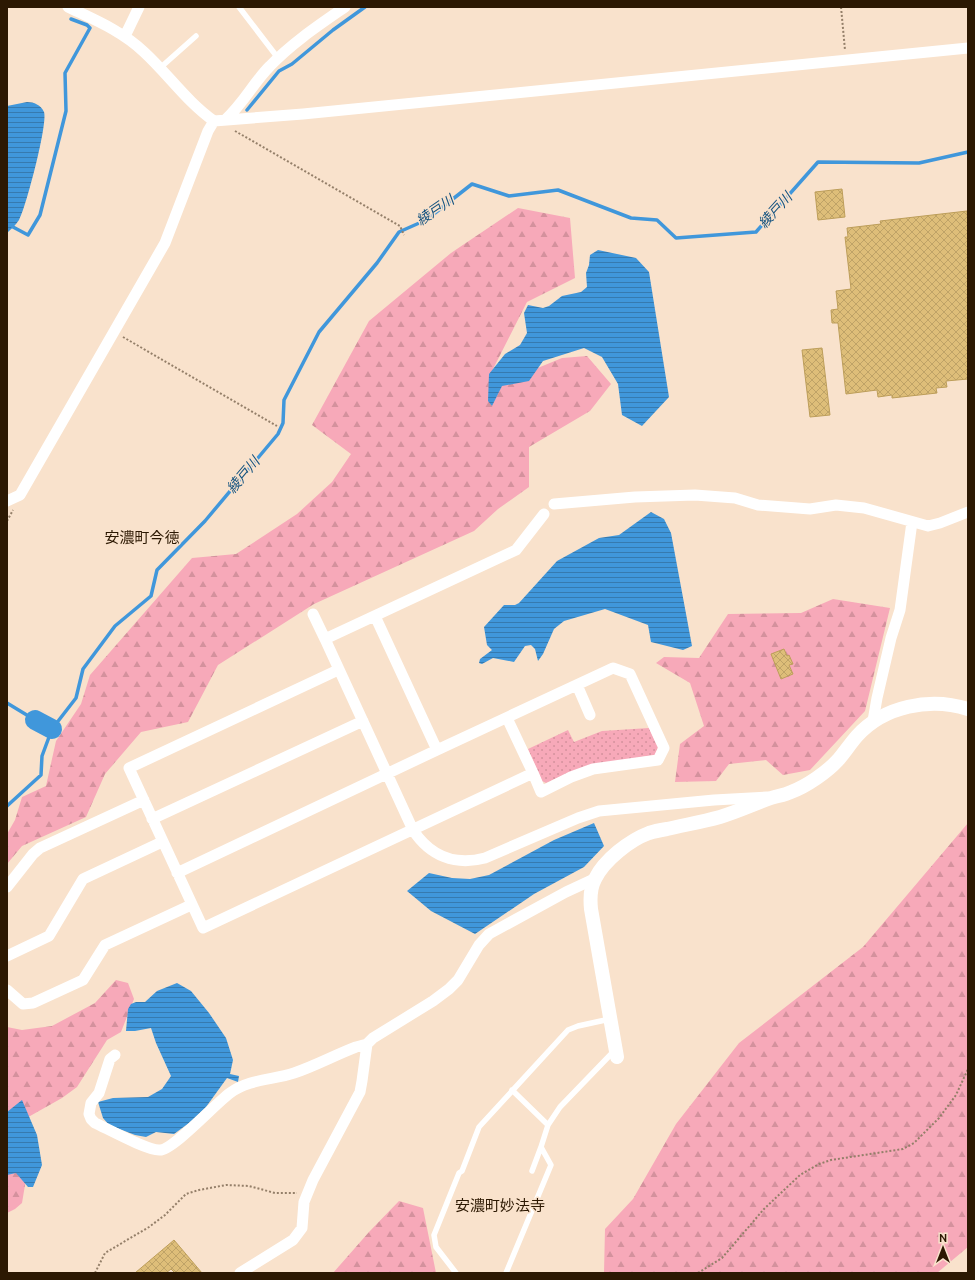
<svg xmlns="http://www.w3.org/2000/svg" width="975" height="1280" font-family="Ubuntu,'Noto Sans JP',sans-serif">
<defs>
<pattern id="green-dots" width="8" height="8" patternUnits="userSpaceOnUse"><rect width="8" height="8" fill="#f7a9b9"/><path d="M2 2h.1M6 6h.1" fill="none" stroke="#d4919d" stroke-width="1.8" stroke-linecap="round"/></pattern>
<pattern id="forest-firs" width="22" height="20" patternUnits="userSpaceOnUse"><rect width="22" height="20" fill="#f7a9b9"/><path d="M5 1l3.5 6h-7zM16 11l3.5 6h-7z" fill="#d4919d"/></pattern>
<pattern id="water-rules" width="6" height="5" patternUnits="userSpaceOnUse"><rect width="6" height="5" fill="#4097db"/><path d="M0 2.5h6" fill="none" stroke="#367aaf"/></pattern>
<pattern id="building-cross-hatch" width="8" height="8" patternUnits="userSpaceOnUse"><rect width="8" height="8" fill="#debe79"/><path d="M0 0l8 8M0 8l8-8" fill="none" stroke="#bfa367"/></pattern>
</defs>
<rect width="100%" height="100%" fill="#f9e2cc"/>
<!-- green -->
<path fill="url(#green-dots)" d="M649,728L658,747L655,755C615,761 582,766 546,783L542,781L528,749L568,730L574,742L602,731Z"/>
<!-- forest -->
<path fill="url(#forest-firs)" d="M518,208L570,218L575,278L527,302L493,369L506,381L562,358L587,356L611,384L590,411L529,447V487L498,509L474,531L314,604L218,665L188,722L141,732L105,774L86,817L22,846L7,864V834L15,820L22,797L46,786L56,741L81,704L90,675L192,558L236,554L297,514L332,482L351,454L312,425L369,321L451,253Z
M833,599L890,608L865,711L810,770L783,775L766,760L729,764L716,781L675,782L680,744L704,726L690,683L656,663L664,657L699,658L728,614L801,613Z
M968,823V1247L937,1273H604L605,1229L633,1199L676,1124L739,1043L863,947Z
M116,980L128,983L134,999L121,1032L107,1040L77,1087L62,1098L23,1120L7,1123V1027L22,1030L52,1026L95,1003Z
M7,1169L22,1170L26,1179L22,1203L15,1209L7,1213Z
M399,1201L423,1208L436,1273H333L369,1232Z"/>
<!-- water -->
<path fill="url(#water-rules)" d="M27,102C34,102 41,105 44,112C48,123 26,208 19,220C16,225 11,229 7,233V106Z
M598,250L636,258L649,272L669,397L642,426L622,415L618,384L602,357L584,348L543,361L529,381L502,386L492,406L488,401L489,374L505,354L520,345L527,333L524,313L528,305L543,308L549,306L562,296L581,292L587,287L586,273L589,265L590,255Z
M651,512L664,519L671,533L692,646L683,650L651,642L648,625L605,609L564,621L554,629L543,654L538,661L535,649L531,645L525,646L514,662L493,658L482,664L479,663L480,659L492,650L487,645L484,627L504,605H515L519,603L557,561L599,538L619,535Z
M594,823L604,846L584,867L534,894L475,934L431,911L407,891L429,873L452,878L470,879L489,875L554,840Z
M177,983L191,991L209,1013L226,1038L233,1060L230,1074L239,1076L238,1082L227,1078L206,1107L189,1123L174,1134L156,1132L146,1137L135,1135L109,1125L103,1118L98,1102L113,1098L148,1097L162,1089L171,1076L156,1043L151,1028L135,1031H126L128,1009L131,1004L136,1002H145L157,991Z
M22,1100L37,1135L42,1165L33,1187H28L16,1173L7,1175V1112Z"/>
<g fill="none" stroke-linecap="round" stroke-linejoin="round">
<!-- stream -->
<path stroke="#4097db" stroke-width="3.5" d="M247,110L279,71L292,64L333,30L365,7
M13,227L28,235L40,215L66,111L65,73L90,28L87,25L71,19
M7,703L35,720
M7,806L41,775L42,756L52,729L76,698L83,669L115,626L151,596L157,570L205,521L278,434L283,423L284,400L319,332L377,263L399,232L426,220L472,184L509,196L558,190L631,218L657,220L676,238L756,232L818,162L919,163L968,152"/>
<!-- river -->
<path stroke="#4097db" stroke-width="20" d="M35,720L52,729"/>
</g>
<!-- building -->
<path fill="url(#building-cross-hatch)" stroke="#bd9e5a" d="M842,189L845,217L818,220L815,192Z
M967,211L968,223V379L946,381L947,387L936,388L937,393L892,398V395L878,397L877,390L846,394L838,323H832L831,310L838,309L836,291L851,289L845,237H848L847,228L881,224L880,221Z
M822,348L830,415L810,417L802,350Z
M784,649L787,656L789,655L793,664L789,665L793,674L781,679L771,654Z
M174,1240L202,1273H175L171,1269L166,1273H135Z"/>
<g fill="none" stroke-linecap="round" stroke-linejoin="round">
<!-- path -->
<path stroke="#947f69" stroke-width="2" stroke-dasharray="2 2" stroke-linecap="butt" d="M841,7L845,50
M235,131L400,226L404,235
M123,337L277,426
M7,521L13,510
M95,1273L105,1253L149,1227L165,1215L186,1194L199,1190L226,1185L249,1186L275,1193H297
M698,1273L722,1258L764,1209L800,1175L819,1164L831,1160L903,1149L914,1143L939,1118L956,1095L968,1069"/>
<!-- service -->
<path stroke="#fff" stroke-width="5.5" d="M239,7L278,58
M160,68L196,36
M512,1090L548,1125
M532,1171L541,1147
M456,1273L436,1247L434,1235L459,1173L462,1171L479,1127L568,1030L578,1026L610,1019
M506,1273L551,1165L541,1147L548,1125L560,1107L614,1051"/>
<!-- minor -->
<path stroke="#fff" stroke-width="11" d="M68,7C95,20 122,31 144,52C168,74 187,102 214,121L303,114L968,48
M125,36L139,7
M225,120C244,103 253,83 270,66C292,43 319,25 345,7
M7,501L20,495L165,243L208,131L214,121
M554,504L635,497L695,495L735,498L758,505L810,509L836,505L864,508L928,526L940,523L968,512
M544,514L516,550L325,639L413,830C430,856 455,866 485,858L578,818L599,811L714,800L767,797
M313,614L325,639
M375,616L437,750
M577,685L590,715
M507,718L533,773
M873,721L877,698L891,638L900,610L912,522
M152,819L363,721
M177,873L437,750L613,668L630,674L664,748L658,760L593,769L571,777L541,792L533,773L203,928L129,768L338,670
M7,887L33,854L40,848L144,800
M7,956L49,936L83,879L162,842
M7,990L23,1004L33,1003L83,980L105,945L191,905
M115,1055L110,1059L99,1093L91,1103L89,1114L91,1119L95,1123C108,1129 148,1151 160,1150C173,1150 216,1103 230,1093C249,1079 273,1080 294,1073C315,1066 335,1055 356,1047L367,1044L373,1038L433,1001L449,989L458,980L479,945L489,934L566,892L594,879
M240,1273L293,1240L302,1228L304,1202L313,1180L360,1092L362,1081L367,1044"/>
<!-- tertiary -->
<path stroke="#fff" stroke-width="14" d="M617,1057L591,909C590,899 590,888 595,879C604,860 630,840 649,833C655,831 661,830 667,829C684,825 702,822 720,817C737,812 754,804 771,798C777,796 785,795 791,792C807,786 827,772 838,760C845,752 850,744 857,736C884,706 930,697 968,709"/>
</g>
<g text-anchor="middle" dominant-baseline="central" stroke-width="3" stroke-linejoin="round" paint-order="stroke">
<!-- water labels -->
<g font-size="14" font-style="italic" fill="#13527f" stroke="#f9e2cc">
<text transform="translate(435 210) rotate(-34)">綾戸川</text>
<text transform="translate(775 210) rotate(-48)">綾戸川</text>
<text transform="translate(243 475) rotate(-50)">綾戸川</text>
</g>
<!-- quarter labels -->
<g font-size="15" fill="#2c1802" stroke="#f9e2cc">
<text x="142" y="537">安濃町今徳</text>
<text x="500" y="1205">安濃町妙法寺</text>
</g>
</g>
<!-- border -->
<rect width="975" height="1280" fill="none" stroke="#2c1802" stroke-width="16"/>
<!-- north arrow -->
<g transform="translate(943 1248)" stroke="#f9e2cc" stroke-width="3" paint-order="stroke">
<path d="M0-3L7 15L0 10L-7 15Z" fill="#2c1802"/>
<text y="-6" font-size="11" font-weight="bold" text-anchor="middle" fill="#2c1802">N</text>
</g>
</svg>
